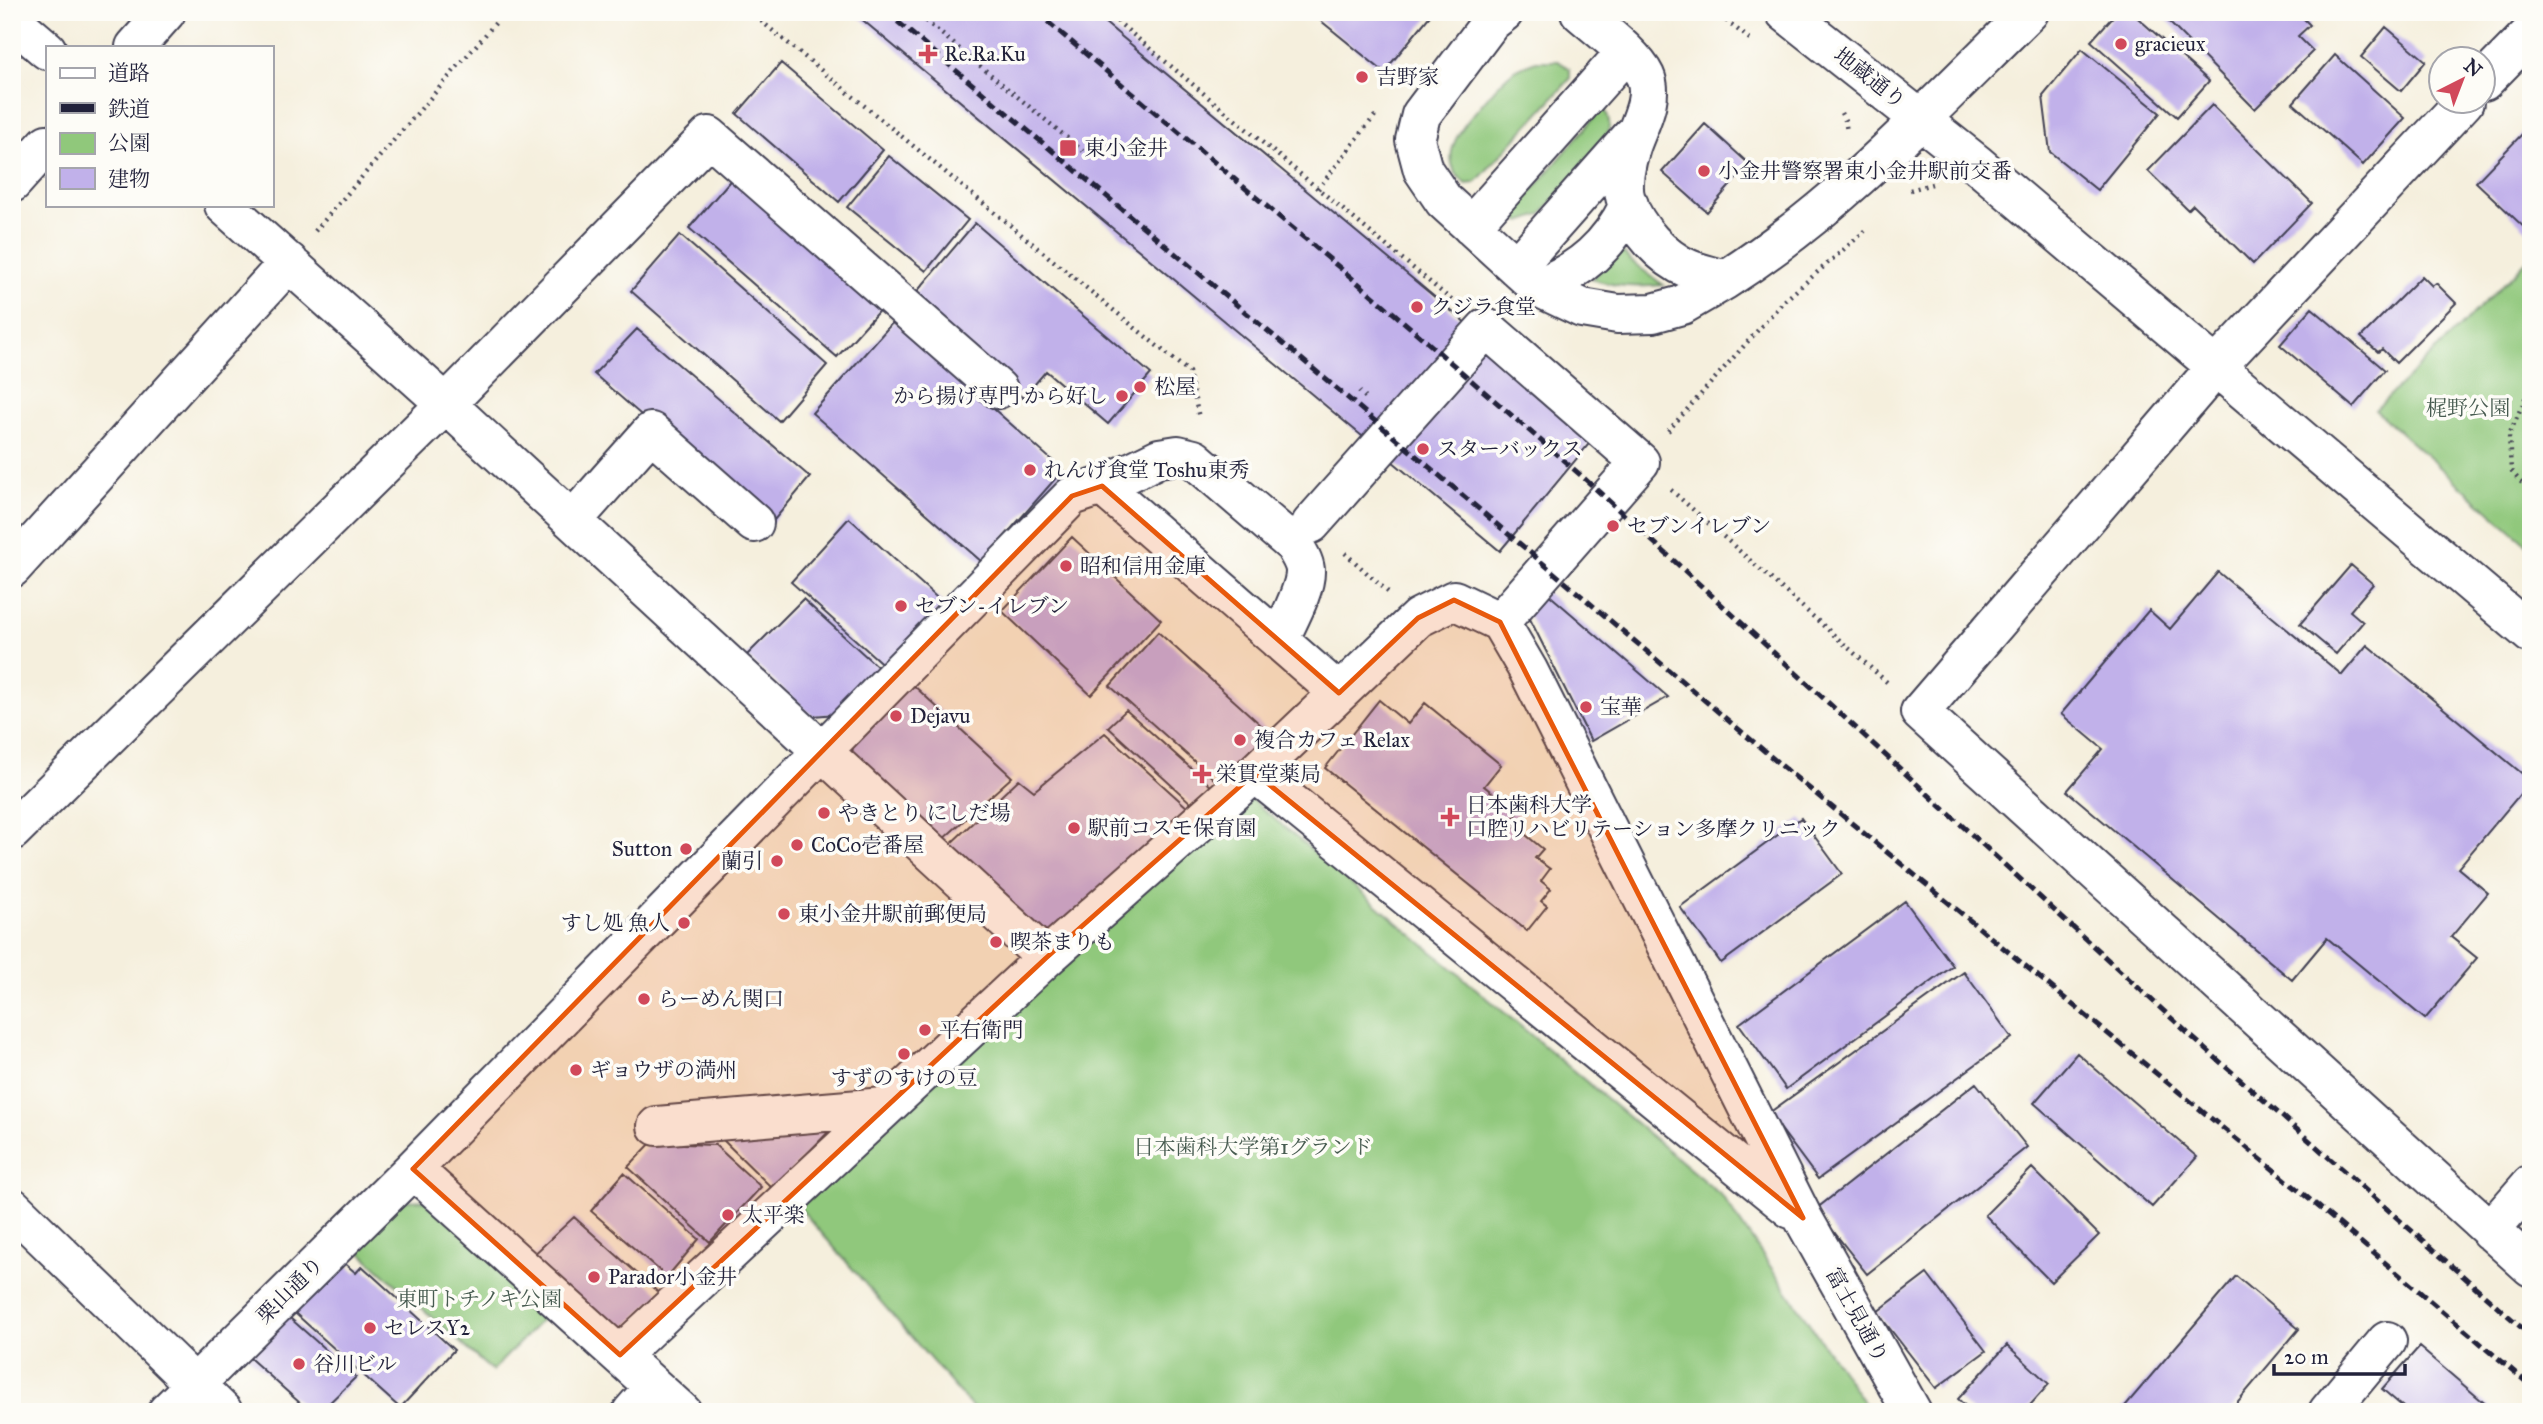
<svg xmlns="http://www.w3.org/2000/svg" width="2543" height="1424" font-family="'IM FELL Great Primer','Noto Serif JP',serif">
<rect width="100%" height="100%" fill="#fdfcf7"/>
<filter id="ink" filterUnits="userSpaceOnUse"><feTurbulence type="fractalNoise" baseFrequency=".0143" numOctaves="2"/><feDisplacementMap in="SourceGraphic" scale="14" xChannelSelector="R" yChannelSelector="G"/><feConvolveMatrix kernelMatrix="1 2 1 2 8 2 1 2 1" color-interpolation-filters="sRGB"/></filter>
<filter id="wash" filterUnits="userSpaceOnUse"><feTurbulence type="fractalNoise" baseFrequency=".00686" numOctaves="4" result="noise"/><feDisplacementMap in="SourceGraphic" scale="28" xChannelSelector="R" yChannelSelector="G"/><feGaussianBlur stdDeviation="1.57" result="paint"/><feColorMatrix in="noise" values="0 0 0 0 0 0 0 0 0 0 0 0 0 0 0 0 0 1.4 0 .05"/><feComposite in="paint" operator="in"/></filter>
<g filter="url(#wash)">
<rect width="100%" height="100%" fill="#f5efdd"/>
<!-- green -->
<path fill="#90c87b" stroke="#59755b" stroke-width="2" d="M1536,61H1558L1570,69V79L1475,183L1466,184C1434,159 1461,128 1481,105C1490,94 1500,82 1511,73C1518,67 1528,64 1536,61Z
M1603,107C1610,116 1610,129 1607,140L1541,215L1521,222L1510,217Z
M1622,251L1631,261L1663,285C1637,288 1615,287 1591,279Z
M2531,257V548L2375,410Z
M1245,794L1722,1196L1870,1412H976L799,1207Z
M435,1200L555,1306L492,1371L351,1244L397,1201Z"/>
<g id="blocks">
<!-- building -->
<path fill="#c1b1ea" d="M853,12H1092L1598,433L1500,551Z
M1310,12H1433L1384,72Z
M2117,12H2131L2209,81L2177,117L2091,41Z
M2159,12H2297L2310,25L2298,36L2313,51L2255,109Z
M2386,27L2426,61L2401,91L2361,57Z
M2082,49L2160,113L2097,190L2050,152L2043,96Z
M2335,55L2405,118L2363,165L2293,103Z
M781,63L883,150L839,202L737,114Z
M2212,105L2312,203L2253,264L2193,205L2188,210L2148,171Z
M1705,124L1749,164L1707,212L1662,172Z
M2524,132L2531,138L2529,232L2476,182Z
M889,156L968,220L926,271L847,207Z
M735,175L884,305L837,357L689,228Z
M975,223L1151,374L1108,424L1046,371L1023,398L909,301Z
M680,235L827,365L779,421L631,291Z
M2422,276L2432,286L2436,283L2456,303L2396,363L2382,349L2378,352L2361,337Z
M2312,308L2385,370L2353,407L2280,345Z
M894,321L1063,470L982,562L812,413Z
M637,329L810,477L769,526L594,374Z
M849,518L944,604L887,668L791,582Z
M1072,537L1161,620L1091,695L1002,611Z
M2351,565L2373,584L2350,611L2363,622L2336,654L2300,624Z
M2218,572L2342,675L2367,645L2531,781L2458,868L2488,893L2451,937L2477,958L2425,1019L2327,938L2292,980L2067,791L2103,749L2061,714L2149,610L2170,629Z
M1546,592L1668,697L1591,741L1524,607Z
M803,599L880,669L836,714L813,716L746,656Z
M1158,632L1271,734L1223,787L1110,686Z
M910,682L1012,777L941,841L853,757L852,737Z
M1379,700L1408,724L1425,703L1501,765L1484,786L1518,813L1510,822L1543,849L1535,858L1550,869L1541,881L1551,889L1541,901L1547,906L1527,931L1325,768Z
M1126,710L1213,788L1193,805L1108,727Z
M1105,733L1189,809L1044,940L947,847L1019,779L1034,791Z
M1801,818L1842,874L1721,963L1680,907Z
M1905,901L1953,966L1786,1089L1739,1024Z
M1964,972L2012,1038L1818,1179L1769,1113Z
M2077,1053L2197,1157L2152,1207L2034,1103Z
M1976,1083L2027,1147L1867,1274L1816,1209Z
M837,1123L773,1189L719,1136Z
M651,1143L715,1145L761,1187L710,1242L628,1167Z
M2032,1168L2099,1235L2051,1282L1985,1215Z
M624,1173L699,1239L667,1277L591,1211Z
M574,1217L660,1294L615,1337L529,1259Z
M337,1257L356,1273L362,1266L454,1350L400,1408L286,1305Z
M1927,1274L1986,1351L1936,1388L1877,1312Z
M2236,1276L2299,1329L2229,1412H2120Z
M281,1310L356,1377L320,1412H310L242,1351Z
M2007,1345L2049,1384L2024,1412H1972L1958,1399Z
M2419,1347L2495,1412H2409L2382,1389Z"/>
</g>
</g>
<g filter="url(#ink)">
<use href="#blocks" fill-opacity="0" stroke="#424153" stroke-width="2"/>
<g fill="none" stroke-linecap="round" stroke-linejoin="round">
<!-- minor casing -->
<g stroke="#424153" stroke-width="42">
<path id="minor" d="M1504,12L1491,22L1421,115L1415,140L1423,170L1444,201L1538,287L1582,308L1618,314L1653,313L1682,305L1725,280C1714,276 1701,274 1689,269C1662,258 1636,228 1626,200C1621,185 1626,162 1631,147C1638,126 1655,98 1645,76C1635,55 1598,28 1580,12
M1785,12L1978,165L2531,634
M12,20L47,50
M135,47L166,12
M2484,81L2531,33
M2464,102L2216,367L1920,712L2531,1267
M12,183L47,144
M224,205L446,404L1046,958
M1471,226L1626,52
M1516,267L1632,136
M1725,280C1841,206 1932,107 2029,12
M1538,287C1581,271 1609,246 1629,205
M1102,486L1339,693
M573,520L651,432L754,523
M1311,524L1486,328L1640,462L1500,622
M12,568L289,262
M1255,773L1791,1209
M12,831L446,404L709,136L998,389
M657,1126L884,1107
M413,1169L682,1412
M12,1207L223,1412
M2490,1231L2531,1184
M620,1355L1046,958L1255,773L1418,618L1454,600L1500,622L1528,670L1803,1218L1912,1412
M167,1412L413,1169L1072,496L1102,486L1159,458L1178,455L1194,459L1293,544C1298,552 1304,561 1305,570C1306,590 1287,622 1279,641
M632,1412L654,1387
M2328,1412L2387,1341"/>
</g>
<!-- path -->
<path stroke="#424153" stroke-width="4.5" stroke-dasharray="2 5" stroke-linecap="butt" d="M750,12L1189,372L1199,418
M915,12L1083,151
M1106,12L1455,303
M1715,12L1751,40
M1841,113L1845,120L1847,131
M1318,189L1377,113
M1910,190L1932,184
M315,231L505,12
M2531,385L2509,435L2511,471L2531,493
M1359,391L1368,400
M1668,431L1783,302L1865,231
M1671,490L1889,684
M1345,553L1388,592"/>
<!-- minor -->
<use href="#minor" stroke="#fff" stroke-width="38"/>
<!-- rail -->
<path stroke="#22223b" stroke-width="5" stroke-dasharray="10 5" stroke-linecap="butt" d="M886,12L1329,382L1782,766L2319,1207L2531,1386
M1036,12L1397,316L1585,479L2192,1037L2531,1336"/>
</g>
</g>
<!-- marked area -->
<path fill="#e8590c" fill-opacity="0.2" stroke="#e8590c" stroke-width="5" stroke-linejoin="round" d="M1102,486L1339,693L1418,618L1454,600L1500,622L1803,1218L1255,773L1046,958L620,1355L413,1169L1072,496Z"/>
<!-- markers -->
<g fill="#d1495b" stroke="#fdfcf7" stroke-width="2.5">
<circle cx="2121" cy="44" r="7"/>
<path d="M924.5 43.5h7v7h7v7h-7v7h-7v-7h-7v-7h7z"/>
<circle cx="1362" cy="77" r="7"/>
<rect x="1059" y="139" width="18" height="18" rx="3.5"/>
<circle cx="1704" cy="171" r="7"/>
<circle cx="1417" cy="307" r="7"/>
<circle cx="1140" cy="387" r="7"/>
<circle cx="1122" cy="396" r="7"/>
<circle cx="1423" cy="449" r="7"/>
<circle cx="1030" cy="470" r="7"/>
<circle cx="1613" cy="526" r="7"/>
<circle cx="1066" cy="566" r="7"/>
<circle cx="901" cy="606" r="7"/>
<circle cx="1586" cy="707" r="7"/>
<circle cx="896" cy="716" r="7"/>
<circle cx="1240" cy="740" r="7"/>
<path d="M1198.5 763.5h7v7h7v7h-7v7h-7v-7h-7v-7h7z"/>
<circle cx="824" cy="813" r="7"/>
<path d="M1446.5 806.5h7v7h7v7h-7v7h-7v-7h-7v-7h7z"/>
<circle cx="1074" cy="828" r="7"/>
<circle cx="797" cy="845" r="7"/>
<circle cx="686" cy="849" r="7"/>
<circle cx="777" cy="861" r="7"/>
<circle cx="784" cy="914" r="7"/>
<circle cx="684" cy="923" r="7"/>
<circle cx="996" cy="942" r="7"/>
<circle cx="644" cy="999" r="7"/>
<circle cx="925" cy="1030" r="7"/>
<circle cx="904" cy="1054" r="7"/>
<circle cx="576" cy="1070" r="7"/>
<circle cx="728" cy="1215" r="7"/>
<circle cx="594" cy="1277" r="7"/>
<circle cx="370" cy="1328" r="7"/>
<circle cx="299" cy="1364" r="7"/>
</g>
<g text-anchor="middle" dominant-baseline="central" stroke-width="7" stroke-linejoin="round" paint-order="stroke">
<!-- poi labels -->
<g font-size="21" fill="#22223b" stroke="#fdfcf7" text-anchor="start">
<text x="2135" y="44">gracieux</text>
<text x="944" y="54">Re.Ra.Ku</text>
<text x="1376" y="77">吉野家</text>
<text x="1084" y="148">東小金井</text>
<text x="1718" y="171">小金井警察署東小金井駅前交番</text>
<text x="1431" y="307">クジラ食堂</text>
<text x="1154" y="387">松屋</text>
<text x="1108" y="396" text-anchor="end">から揚げ専門 から好し</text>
<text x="1437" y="449">スターバックス</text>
<text x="1044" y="470">れんげ食堂 Toshu東秀</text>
<text x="1627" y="526">セブンイレブン</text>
<text x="1080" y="566">昭和信用金庫</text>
<text x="915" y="606">セブン-イレブン</text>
<text x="1600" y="707">宝華</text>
<text x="910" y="716">Dejavu</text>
<text x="1254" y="740">複合カフェ Relax</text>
<text x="1216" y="774">栄貫堂薬局</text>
<text x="1466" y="805">日本歯科大学<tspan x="1466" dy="24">口腔リハビリテーション多摩クリニック</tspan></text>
<text x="838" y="813">やきとり にしだ場</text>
<text x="1088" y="828">駅前コスモ保育園</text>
<text x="811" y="845">CoCo壱番屋</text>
<text x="672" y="849" text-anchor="end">Sutton</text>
<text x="763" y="861" text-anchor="end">蘭引</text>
<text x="798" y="914">東小金井駅前郵便局</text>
<text x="670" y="923" text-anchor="end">すし処 魚人</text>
<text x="1010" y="942">喫茶まりも</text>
<text x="658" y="999">らーめん関口</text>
<text x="939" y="1030">平右衛門</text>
<text x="590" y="1070">ギョウザの満州</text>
<text x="904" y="1078" text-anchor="middle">すずのすけの豆</text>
<text x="742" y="1215">太平楽</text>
<text x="608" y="1277">Parador小金井</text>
<text x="384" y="1328">セレスY2</text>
<text x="313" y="1364">谷川ビル</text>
</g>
<!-- street labels -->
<g font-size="21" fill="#22223b" stroke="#fdfcf7">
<text transform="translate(1870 78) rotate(38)">地蔵通り</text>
<text transform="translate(290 1290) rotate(-45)">栗山通り</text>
<text transform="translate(1857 1315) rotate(61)">富士見通り</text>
</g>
<!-- park labels -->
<g font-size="21" fill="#485c51" stroke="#fdfcf7">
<text x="2468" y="408">梶野公園</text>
<text x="1253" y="1147">日本歯科大学第1グランド</text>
<text x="479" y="1299">東町トチノキ公園</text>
</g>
</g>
<!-- margin -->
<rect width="2543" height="1424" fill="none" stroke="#fdfcf7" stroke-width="42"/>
<!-- legend -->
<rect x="46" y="46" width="228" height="161" fill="#fdfcf7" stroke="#a5a5ac" stroke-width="2"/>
<rect x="60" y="68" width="35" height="10" fill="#ffffff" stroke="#a5a5ac" stroke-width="2"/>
<text x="108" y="80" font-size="21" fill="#22223b">道路</text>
<rect x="60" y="103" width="35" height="10" fill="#22223b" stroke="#a5a5ac" stroke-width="2"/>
<text x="108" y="116" font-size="21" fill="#22223b">鉄道</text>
<rect x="60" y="133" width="35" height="21" fill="#90c87b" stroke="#a5a5ac" stroke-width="2"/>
<text x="108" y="150" font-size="21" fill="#22223b">公園</text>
<rect x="60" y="168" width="35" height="21" fill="#c1b1ea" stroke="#a5a5ac" stroke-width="2"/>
<text x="108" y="186" font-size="21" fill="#22223b">建物</text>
<!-- north arrow -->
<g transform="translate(2462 80) rotate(42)"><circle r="33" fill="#fdfcf7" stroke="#a5a5ac" stroke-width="2"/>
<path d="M0-5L12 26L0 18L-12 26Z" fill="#d1495b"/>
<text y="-10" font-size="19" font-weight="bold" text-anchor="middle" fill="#22223b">N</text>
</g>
<!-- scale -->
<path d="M2274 1364v10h131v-10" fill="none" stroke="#22223b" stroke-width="3.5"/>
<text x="2284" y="1364" font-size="21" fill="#22223b" stroke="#fdfcf7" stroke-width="5" paint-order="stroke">20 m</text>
</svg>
